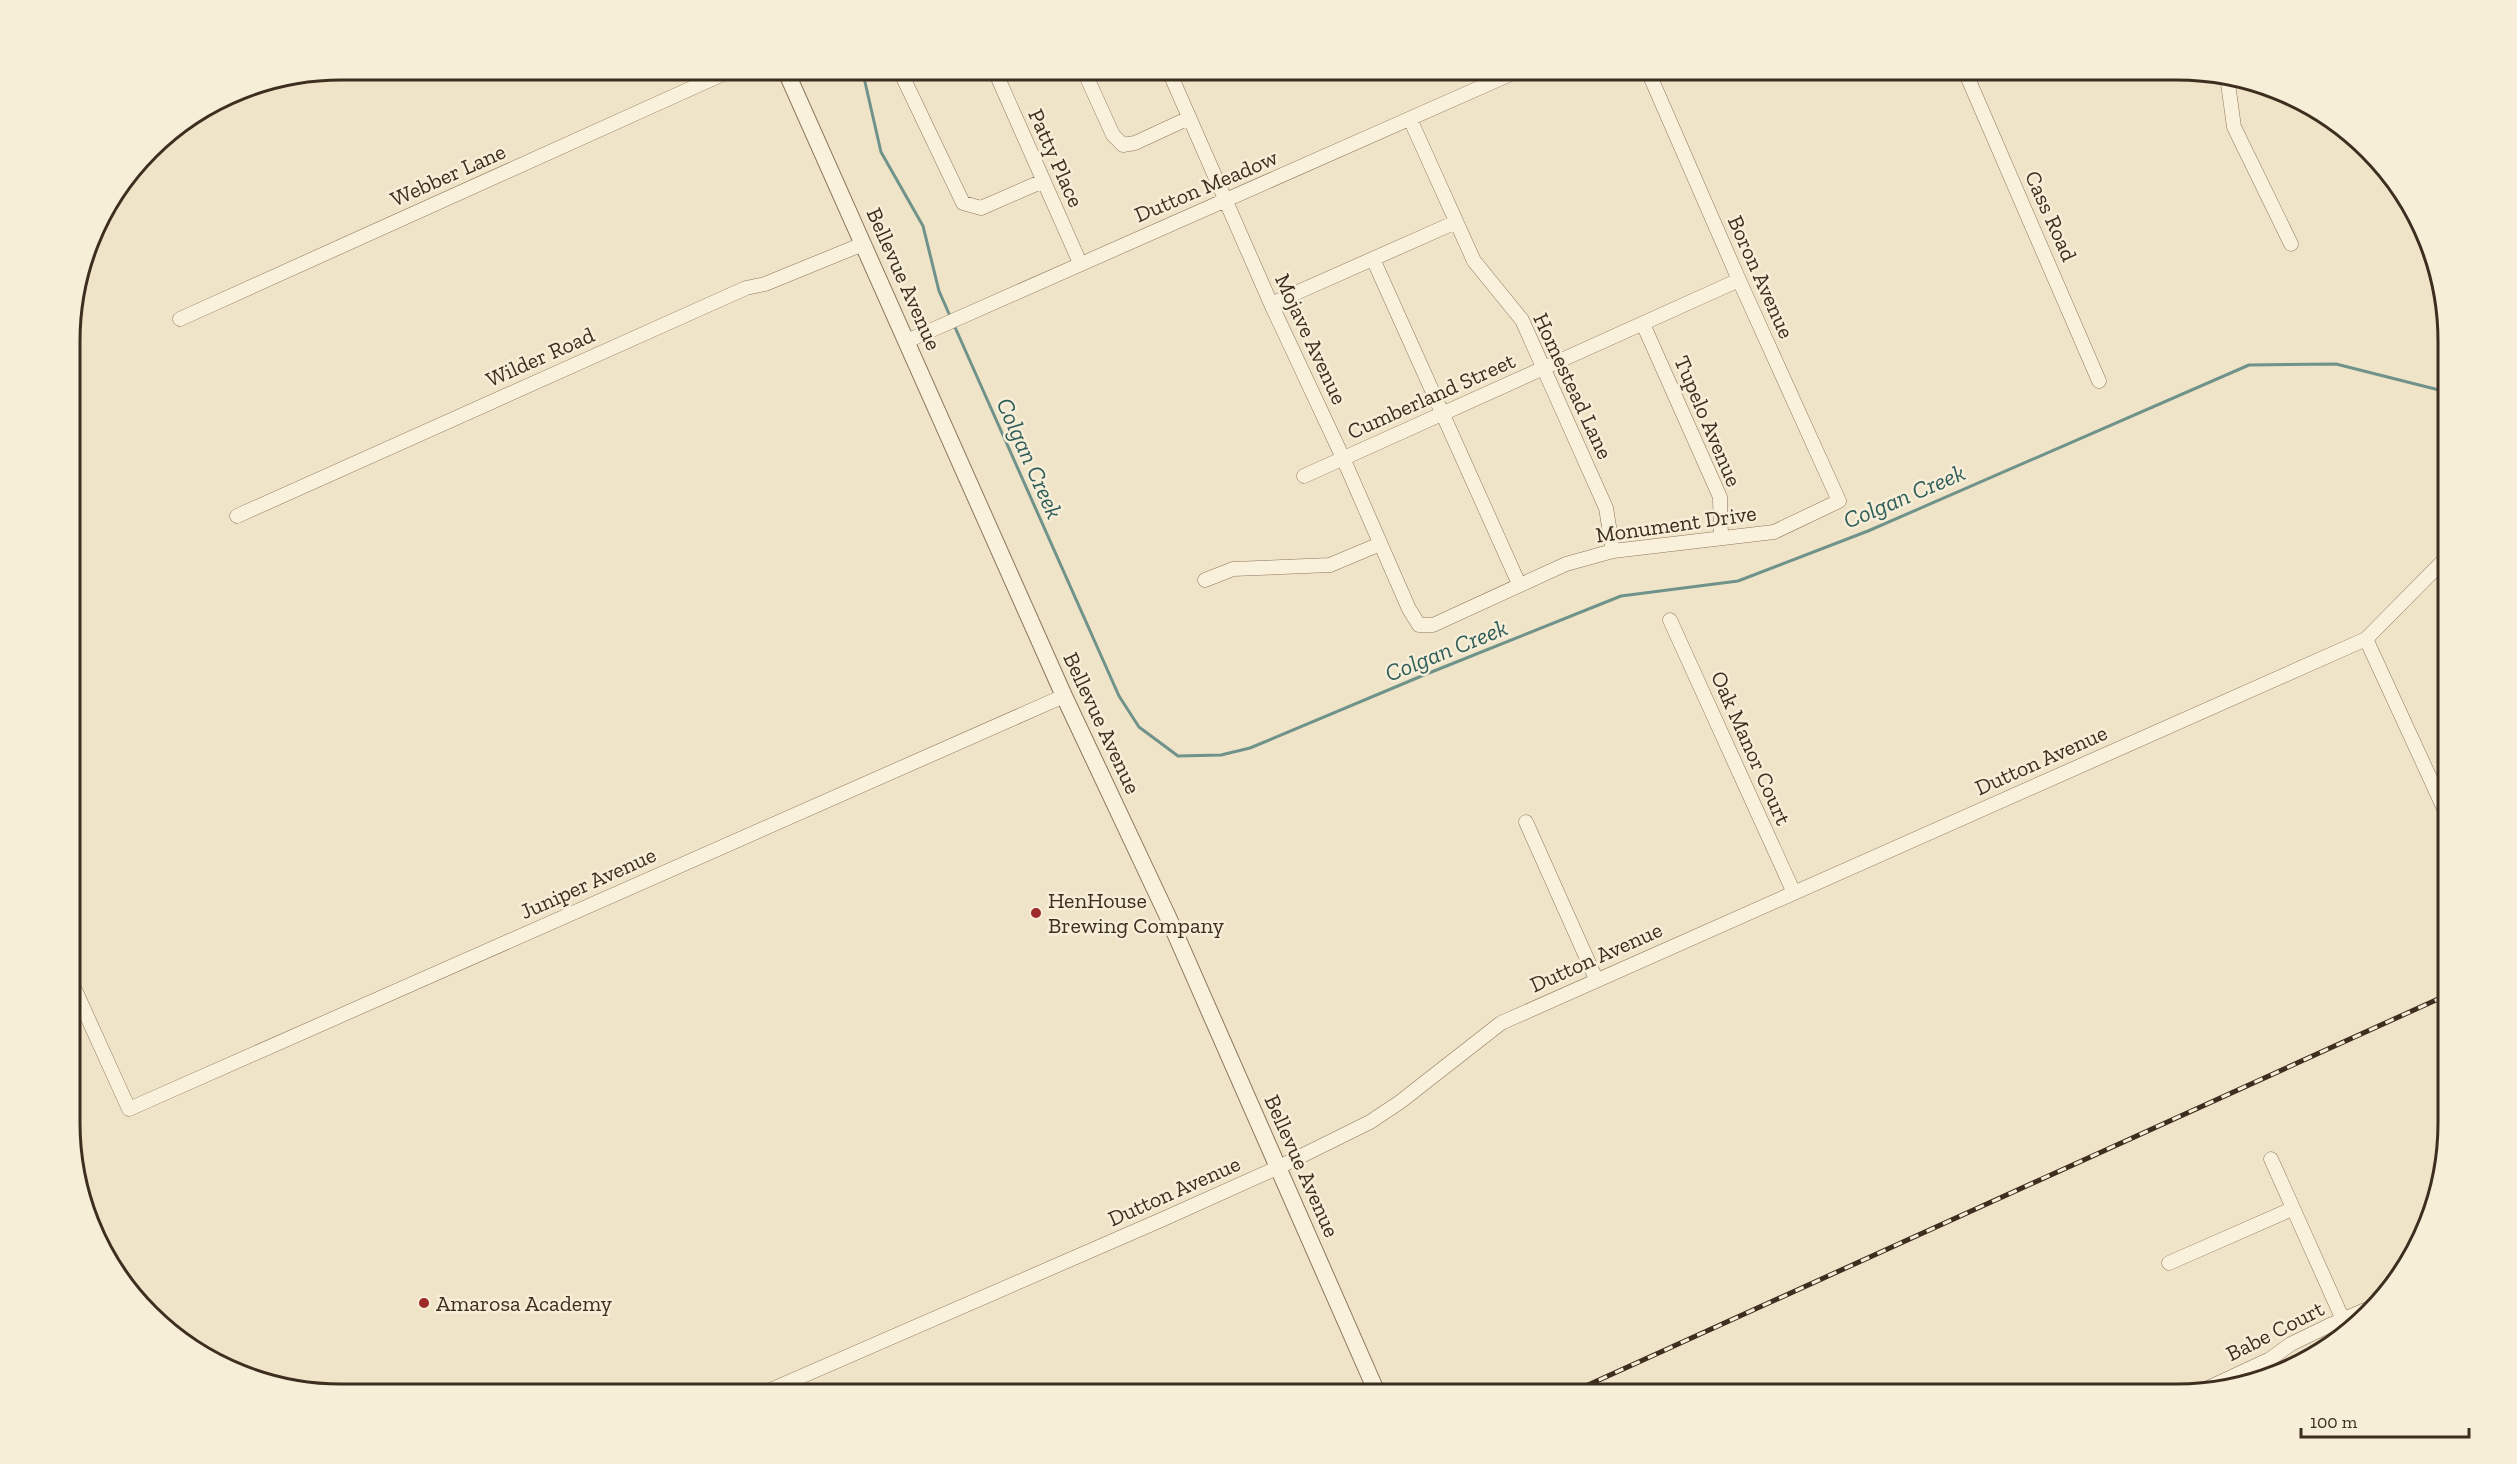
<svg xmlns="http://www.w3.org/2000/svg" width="2517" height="1464" font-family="'Zilla Slab',serif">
<rect width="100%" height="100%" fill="#f0e4c8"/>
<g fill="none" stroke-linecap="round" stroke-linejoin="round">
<!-- stream -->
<path stroke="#6f938a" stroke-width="3" d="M862,69L881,152L923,226L939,291L950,316
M954,325L1119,696L1139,727L1178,756L1221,755L1250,748L1424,675L1621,596L1738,581L1868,531L2249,365L2336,364L2447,392"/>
<!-- minor casing -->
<g stroke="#8d765c" stroke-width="15">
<path id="minor" d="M899,69L963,203L981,208L1043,181
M994,69L1080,263
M1083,69L1113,135L1123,145L1135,143L1189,118
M1168,69L1271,304L1343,458L1409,609L1419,625H1433L1566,564L1613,551L1774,532L1839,501L1739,280L1647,69
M1964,69L2099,381
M2227,76L2234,127L2291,244
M1410,119L1474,261L1522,320L1606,508L1613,551
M1373,259L1519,584
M1271,304L1456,222
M180,319L734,69
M1643,324L1720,497L1721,538
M907,341L1522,69
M1304,476L1739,280
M237,516L746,288L765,284L863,244
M1205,580L1233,569L1330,565L1380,544
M1670,620L1794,893
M2366,639L2447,815
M1526,822L1596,979
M71,981L129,1109L1064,696
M2271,1159L2348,1331
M2169,1263L2292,1209
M2195,1394L2270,1359L2291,1344L2328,1326L2377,1305
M759,1395L1161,1220L1279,1167L1370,1122L1400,1102L1501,1023L2366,639L2447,557"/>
</g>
<!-- tertiary casing -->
<g stroke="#8d765c" stroke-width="18">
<path id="tertiary" d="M785,69L1064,696L1168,917L1378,1395"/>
</g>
<!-- minor -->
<use href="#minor" stroke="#faf1dc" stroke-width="14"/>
<!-- tertiary -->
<use href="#tertiary" stroke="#faf1dc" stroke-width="16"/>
<!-- rail casing -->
<g stroke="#3d2e20" stroke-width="5">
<path id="rail" d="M1566,1395L2447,995"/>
</g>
<!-- rail -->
<use href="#rail" stroke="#f7eed8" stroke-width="3" stroke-dasharray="9" stroke-linecap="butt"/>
</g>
<!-- markers -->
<g fill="#9e2a2b" stroke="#f7eed8" stroke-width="2">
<circle cx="1036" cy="913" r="6"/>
<circle cx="424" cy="1303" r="6"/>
</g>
<g text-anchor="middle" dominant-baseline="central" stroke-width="5" stroke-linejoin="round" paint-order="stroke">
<!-- street labels -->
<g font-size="22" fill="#3d2e20" stroke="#f7eed8">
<text transform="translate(1056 158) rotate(66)">Patty Place</text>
<text transform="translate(448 175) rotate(-24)">Webber Lane</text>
<text transform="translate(1206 186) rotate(-23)">Dutton Meadow</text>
<text transform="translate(2051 216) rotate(66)">Cass Road</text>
<text transform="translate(1761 277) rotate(66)">Boron Avenue</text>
<text transform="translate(904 279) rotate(66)">Bellevue Avenue</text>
<text transform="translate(1311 339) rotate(65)">Mojave Avenue</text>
<text transform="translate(540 357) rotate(-24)">Wilder Road</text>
<text transform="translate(1573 386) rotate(65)">Homestead Lane</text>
<text transform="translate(1431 396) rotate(-24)">Cumberland Street</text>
<text transform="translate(1708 421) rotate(67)">Tupelo Avenue</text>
<text transform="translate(1676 524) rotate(-8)">Monument Drive</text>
<text transform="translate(1102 723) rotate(65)">Bellevue Avenue</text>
<text transform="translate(1751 748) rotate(66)">Oak Manor Court</text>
<text transform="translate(2041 760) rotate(-24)">Dutton Avenue</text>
<text transform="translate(588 883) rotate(-24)">Juniper Avenue</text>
<text transform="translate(1596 957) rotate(-24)">Dutton Avenue</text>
<text transform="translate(1302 1166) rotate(66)">Bellevue Avenue</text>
<text transform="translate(1174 1191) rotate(-24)">Dutton Avenue</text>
<text transform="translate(2275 1331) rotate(-27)">Babe Court</text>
</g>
<!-- poi labels -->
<g font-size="22" fill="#3d2e20" stroke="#f7eed8" text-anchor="start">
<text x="1048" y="900">HenHouse<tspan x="1048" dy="25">Brewing Company</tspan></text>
<text x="436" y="1303">Amarosa Academy</text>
</g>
<!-- water labels -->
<g font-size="24" font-style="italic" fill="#2f5d5a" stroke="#f7eed8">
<text transform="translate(1030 458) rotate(66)">Colgan Creek</text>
<text transform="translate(1904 496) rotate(-23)">Colgan Creek</text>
<text transform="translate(1446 650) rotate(-22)">Colgan Creek</text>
</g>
</g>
<!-- crop -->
<path d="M0 0H2517V1464H0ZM341 80H2177A261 261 0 0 1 2438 341V1123A261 261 0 0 1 2177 1384H341A261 261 0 0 1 80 1123V341A261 261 0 0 1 341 80Z" fill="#f7eed8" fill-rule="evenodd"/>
<path fill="none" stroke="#3d2e20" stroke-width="3" d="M341 80H2177A261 261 0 0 1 2438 341V1123A261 261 0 0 1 2177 1384H341A261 261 0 0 1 80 1123V341A261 261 0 0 1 341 80Z"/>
<!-- scale -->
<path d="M2301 1428v9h168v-9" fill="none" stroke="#3d2e20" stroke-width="3"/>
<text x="2310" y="1428" font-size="18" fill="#3d2e20" stroke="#f7eed8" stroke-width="4.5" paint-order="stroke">100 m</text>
</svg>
